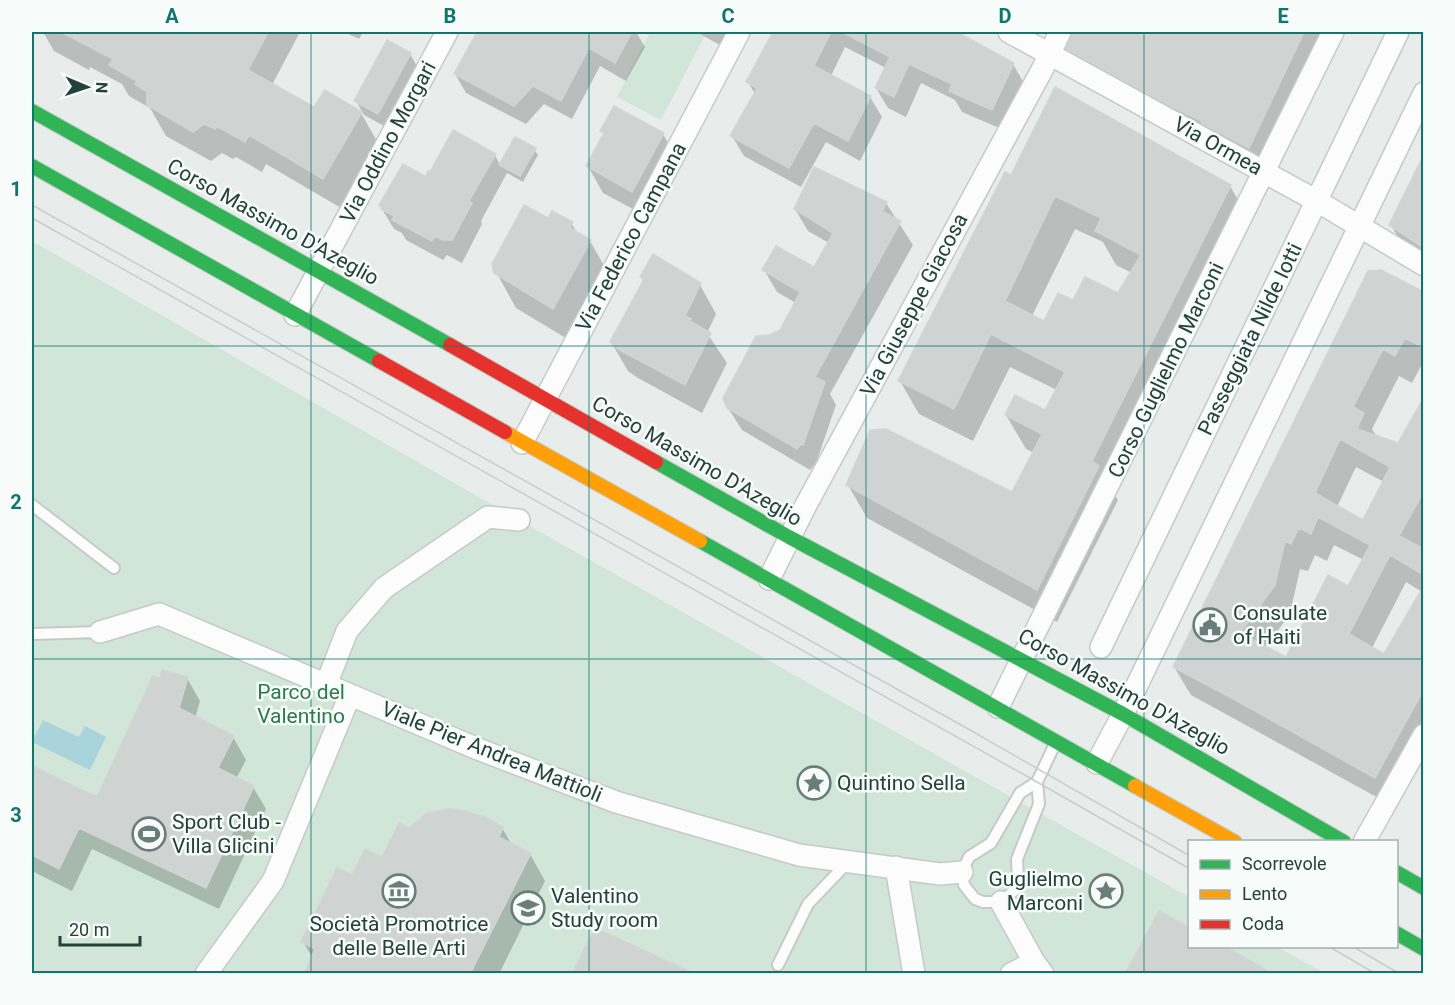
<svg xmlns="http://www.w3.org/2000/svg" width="1455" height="1005" font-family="Roboto,sans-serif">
<rect width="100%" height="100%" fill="#e8edeb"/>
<!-- green -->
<path fill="#d1e6d8" d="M650,32H695L704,37L661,120L617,97Z
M32,241L519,520L1189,897L1190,946L1277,947L1325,973H32Z"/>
<!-- water -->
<path fill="#a9d4db" d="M43,720L79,737L85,726L106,737L90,770L32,742Z"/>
<!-- shadow -->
<path fill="#0003" fill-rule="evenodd" d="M43,32H300L272,85L315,109L325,92L364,115L361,113L378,143L341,208L266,164L262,172L236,157L233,159L222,153L211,161L166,136L150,108L129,96L122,84L90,67L89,70L54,51Z
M344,32H363L359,39Z
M478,32H636L645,47L626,81L600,66L572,119L544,104L526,124L466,93L455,74Z
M696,32H741L731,51Z
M775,32H954L1013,64L1025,85L1004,130L962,112L955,100L921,83L906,117L888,108L876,88L886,68L845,47L831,76L870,97L882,117L860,161L826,142L801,187L744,156L732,136L755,94L748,82Z
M1073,32H1328L1261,169L1080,70L1068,49L1073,37Z
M410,54L418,68L386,127L364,115L356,101Z
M602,131L663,134L678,161L648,217L603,193L588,166L605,136Z
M534,149L538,155L523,182L507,173L481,221L482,224L462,263L447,255L443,260L406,240L402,233L394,229L382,209L426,179L495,155L500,165Z
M1424,156V266L1410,258L1391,225Z
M1012,177L1230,186L1249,219L1112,491L1118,500L1057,622L867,518L848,485L1013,494L1034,453L1026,449L1006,415L1046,412L1057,390L1010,367L973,441L919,414L900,381ZM1075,229L1103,242L1116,265L1132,273L1118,295L1045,323L1032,316Z
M886,203L913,245L830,394L836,405L815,466L814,465L810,470L742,430L728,408L770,337L781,331L796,303L777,292L764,270L815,269L829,243L808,231L795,209Z
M548,220L572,224L578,235L590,241L610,276L574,343L516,308L496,272Z
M1368,272L1424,295V367L1421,366L1412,383L1399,376L1372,429L1377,437L1398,445L1424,400V746L1391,805L1191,695L1174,667ZM1356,467L1384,482L1364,522L1337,507ZM1334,545L1364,560L1349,588L1287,659L1265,648L1290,614L1300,569L1308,571L1315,555L1327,561ZM1406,582L1422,592L1385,656L1372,648Z
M642,277L700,285L716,314L707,333L727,363L702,413L638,378L628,371L611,342L645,282Z
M187,678L200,701L195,718L233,737L246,760L236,779L253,787L266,809L219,909L92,849L72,891L32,871V767L98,799L161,680Z
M502,828L512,845L530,854L545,881L499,974H305L313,958L303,942L353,877L383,859L409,829Z"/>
<!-- building -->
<path fill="#cfd4d2" stroke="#d1d6d4" stroke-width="1.5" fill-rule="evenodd" d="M61,32H268L248,70L314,107L325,90L362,112L323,179L249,135L245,142L218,127L215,129L204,124L193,132L147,105V92L135,84L137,81L109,65L113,59Z
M477,32H632L615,63L589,48L561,101L533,86L514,106L454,74Z
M773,32H831L814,66L871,96L848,141L814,123L789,168L730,136L757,88L746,82Z
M842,32H957L1014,63L992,110L949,91L952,84L909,64L894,97L875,88L890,57Z
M1073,32H1304L1249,148L1201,123L1202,121L1174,108L1066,49Z
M387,40L411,53L378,114L354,101Z
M1055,87L1231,185L1092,461L1099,466L1037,590L846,485L870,430L886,429L1012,492L1042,434L1005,415L1015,395L1045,410L1065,372L991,334L954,409L898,381L1005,172L1011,175ZM1055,196L1101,218L1095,231L1141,255L1118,293L1085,277L1073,300L1058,293L1044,321L1005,301Z
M614,106L664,133L632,192L586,166L604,133L600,131Z
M453,130L496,154L469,201L472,203L452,240H443L435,236L432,241L392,220L394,216L381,209L382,207L379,205L403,164L426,177L428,171L430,172Z
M515,137L536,148L520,176L499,165Z
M1424,154V248L1389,225Z
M814,167L887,202L882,211L901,221L815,377L825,382L803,445L801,444L797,449L727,408L723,398L756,336L769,335L780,330L800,292L762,270L776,246L814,267L833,233L794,209Z
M524,205L548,218L552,211L573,222L570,228L591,240L553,309L494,273L492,264Z
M653,254L701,283L685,316L691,319L690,321L711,333L685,385L620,350L610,342L644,279L640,277Z
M1381,270L1424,292V348L1405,338L1395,356L1383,349L1353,407L1364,413L1357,429L1398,443L1424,397V491L1399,536L1424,549V575L1390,555L1349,634L1384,654L1424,585V689L1375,778L1239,702L1173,667L1368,271ZM1340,439L1390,467L1363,520L1315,493ZM1318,517L1370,545L1348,586L1328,575L1286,657L1240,633L1275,585L1285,541L1291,544L1299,528L1311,534Z
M162,670L188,677L179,708L234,736L218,768L254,786L206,888L79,828L59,869L32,855V766L97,797L153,676L160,678Z
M448,809L460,810L485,817L503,827L499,837L531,853L470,974H304L315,949L301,942L337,868L352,875L365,849L382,857L399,823L409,828L427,813Z
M1159,911L1190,928V946H1224L1273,974H1125Z
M595,928L695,974H572Z"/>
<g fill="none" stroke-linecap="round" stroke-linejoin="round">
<!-- lane casing -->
<g stroke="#c5cac8" stroke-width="14">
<path id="lane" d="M32,505L114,568
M32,634L100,632
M1037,782L1039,804L1017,859L1018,881L1015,890L1001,902H983L975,899L964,885L962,872L969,857L991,843L1020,793L1037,782L1054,746
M778,965L808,904L848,862"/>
</g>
<!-- street casing -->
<g stroke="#c5cac8" stroke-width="24">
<path id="street" d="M1009,32L1317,201L1424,265
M295,315L447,32
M522,443L739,32
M769,579L806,505L1043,68L1060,32
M100,632L159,614L478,749L616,802L799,855L940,874L962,872
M1101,647L1398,32
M326,685L347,631L384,588L488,517L519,520
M998,707L1333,32
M1097,763L1123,714L1424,93
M1364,842L1424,735
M896,867L914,974
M1001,902L1034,962L1043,974
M206,974L273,881L350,695
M1011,974L1034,962"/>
</g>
<!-- fast casing -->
<g stroke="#c3ccc9" stroke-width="16">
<path id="fast" d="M32,111L450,345
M32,166L379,361
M656,462L789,537L1123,714L1344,842
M700,541L1135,786
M1396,872L1424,888
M1396,933L1424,949"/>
</g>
<!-- slow casing -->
<g stroke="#c3ccc9" stroke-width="16">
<path id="slow" d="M505,432L700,541
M1135,786L1235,842"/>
</g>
<!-- jam casing -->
<g stroke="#c3ccc9" stroke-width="16">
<path id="jam" d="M450,345L656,462
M379,361L505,432"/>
</g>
<!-- lane -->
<use href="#lane" stroke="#fcfcfc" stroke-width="10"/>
<!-- street -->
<use href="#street" stroke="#fcfcfc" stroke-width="21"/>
<!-- fast -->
<use href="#fast" stroke="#30b455" stroke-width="14"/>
<!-- slow -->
<use href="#slow" stroke="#ff9f0a" stroke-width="14"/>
<!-- jam -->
<use href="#jam" stroke="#e5322d" stroke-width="14"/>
<!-- tram -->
<path stroke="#c9cdcc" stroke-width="1.5" d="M32,205L970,730L1190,856
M32,218L1037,782L1190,869
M1328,946L1376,974
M1352,946L1400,974"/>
</g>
<!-- grid -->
<path fill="none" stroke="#0f766e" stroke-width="1.5" stroke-opacity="0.55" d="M311,32V974M589,32V974M866,32V974M1144,32V974M32,346H1424M32,659H1424"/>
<!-- icons -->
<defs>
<g id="civic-ring" transform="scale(1.725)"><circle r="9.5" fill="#f7fbf9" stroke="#697e78" stroke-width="1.5"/><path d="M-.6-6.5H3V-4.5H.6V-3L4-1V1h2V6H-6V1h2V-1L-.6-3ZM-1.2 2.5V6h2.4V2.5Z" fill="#697e78"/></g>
<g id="sight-ring" transform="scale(1.725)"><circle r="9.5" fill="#f7fbf9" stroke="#697e78" stroke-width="1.5"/><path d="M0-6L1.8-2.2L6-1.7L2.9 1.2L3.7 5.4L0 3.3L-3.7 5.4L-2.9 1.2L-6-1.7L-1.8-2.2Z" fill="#697e78"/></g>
<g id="stadium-ring" transform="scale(1.725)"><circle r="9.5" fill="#f7fbf9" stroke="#697e78" stroke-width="1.5"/><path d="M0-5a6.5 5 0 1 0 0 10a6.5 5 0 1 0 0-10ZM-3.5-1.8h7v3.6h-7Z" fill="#697e78"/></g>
<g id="museum-ring" transform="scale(1.725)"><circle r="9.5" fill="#f7fbf9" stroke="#697e78" stroke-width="1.5"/><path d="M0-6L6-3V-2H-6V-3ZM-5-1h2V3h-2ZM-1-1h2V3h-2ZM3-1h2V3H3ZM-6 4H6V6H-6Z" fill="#697e78"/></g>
<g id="university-ring" transform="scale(1.725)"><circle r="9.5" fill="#f7fbf9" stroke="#697e78" stroke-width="1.5"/><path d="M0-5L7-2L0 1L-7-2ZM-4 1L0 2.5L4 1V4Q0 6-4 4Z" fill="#697e78"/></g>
</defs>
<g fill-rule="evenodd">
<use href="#civic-ring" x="1210" y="625"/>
<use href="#sight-ring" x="814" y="783"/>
<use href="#stadium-ring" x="149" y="834"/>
<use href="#museum-ring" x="399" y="891"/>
<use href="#sight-ring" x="1106" y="891"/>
<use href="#university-ring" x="528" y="908"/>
</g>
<g text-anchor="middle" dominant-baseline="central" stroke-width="5" stroke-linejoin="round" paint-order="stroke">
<!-- street labels -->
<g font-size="21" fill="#24423a" stroke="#f7fbf9">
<text transform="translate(388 142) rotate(-62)">Via Oddino Morgari</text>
<text transform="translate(1218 146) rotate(29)">Via Ormea</text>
<text transform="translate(273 222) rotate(29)">Corso Massimo D'Azeglio</text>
<text transform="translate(631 237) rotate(-62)">Via Federico Campana</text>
<text transform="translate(914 305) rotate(-62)">Via Giuseppe Giacosa</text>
<text transform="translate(1250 339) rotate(-64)">Passeggiata Nilde Iotti</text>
<text transform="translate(1166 370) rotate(-64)">Corso Guglielmo Marconi</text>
<text transform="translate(697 461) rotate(30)">Corso Massimo D'Azeglio</text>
<text transform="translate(1124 692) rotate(29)">Corso Massimo D'Azeglio</text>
<text transform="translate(492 752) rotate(22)">Viale Pier Andrea Mattioli</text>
</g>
<!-- poi labels -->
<g font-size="21" fill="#24423a" stroke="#f7fbf9" text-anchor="start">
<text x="1233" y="613">Consulate<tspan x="1233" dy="24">of Haiti</tspan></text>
<text x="837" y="783">Quintino Sella</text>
<text x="172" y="822">Sport Club -<tspan x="172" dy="24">Villa Glicini</tspan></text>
<text x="1083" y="879" text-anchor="end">Guglielmo<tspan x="1083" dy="24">Marconi</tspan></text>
<text x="551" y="896">Valentino<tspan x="551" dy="24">Study room</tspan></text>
<text x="399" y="924" text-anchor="middle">Società Promotrice<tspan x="399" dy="24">delle Belle Arti</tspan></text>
</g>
<!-- park labels -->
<g font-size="21" fill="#2d7a4b" stroke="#f7fbf9">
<text x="301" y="692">Parco del<tspan x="301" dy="24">Valentino</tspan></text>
</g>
</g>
<!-- border -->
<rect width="1455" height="1005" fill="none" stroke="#f7fbf9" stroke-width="66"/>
<!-- legend -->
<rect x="1188" y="840" width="210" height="108" fill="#f7fbf9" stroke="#a3b1ad" stroke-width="1.5"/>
<rect x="1200" y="860" width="30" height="9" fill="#30b455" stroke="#a3b1ad" stroke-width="1.5"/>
<text x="1242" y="870" font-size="18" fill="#24423a">Scorrevole</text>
<rect x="1200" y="890" width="30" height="9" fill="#ff9f0a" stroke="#a3b1ad" stroke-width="1.5"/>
<text x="1242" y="900" font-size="18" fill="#24423a">Lento</text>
<rect x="1200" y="920" width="30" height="9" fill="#e5322d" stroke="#a3b1ad" stroke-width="1.5"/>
<text x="1242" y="930" font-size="18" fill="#24423a">Coda</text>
<!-- north arrow -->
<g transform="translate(87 87) rotate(92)" stroke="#f7fbf9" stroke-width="4.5" paint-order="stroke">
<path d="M0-4.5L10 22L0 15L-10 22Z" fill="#24423a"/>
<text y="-9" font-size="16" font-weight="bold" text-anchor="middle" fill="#24423a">N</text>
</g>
<!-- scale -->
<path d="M60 936v9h80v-9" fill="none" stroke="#24423a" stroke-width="3"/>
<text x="69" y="936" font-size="18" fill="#24423a" stroke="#f7fbf9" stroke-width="4.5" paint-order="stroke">20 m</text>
<rect x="33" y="33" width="1389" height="939" fill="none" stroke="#0f766e" stroke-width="2"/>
<g font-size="20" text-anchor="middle" font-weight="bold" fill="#0f766e">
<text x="172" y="23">A</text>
<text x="450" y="23">B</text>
<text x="728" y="23">C</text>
<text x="1005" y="23">D</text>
<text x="1283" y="23">E</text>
<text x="16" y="196">1</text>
<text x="16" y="509">2</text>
<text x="16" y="822">3</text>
</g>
</svg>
